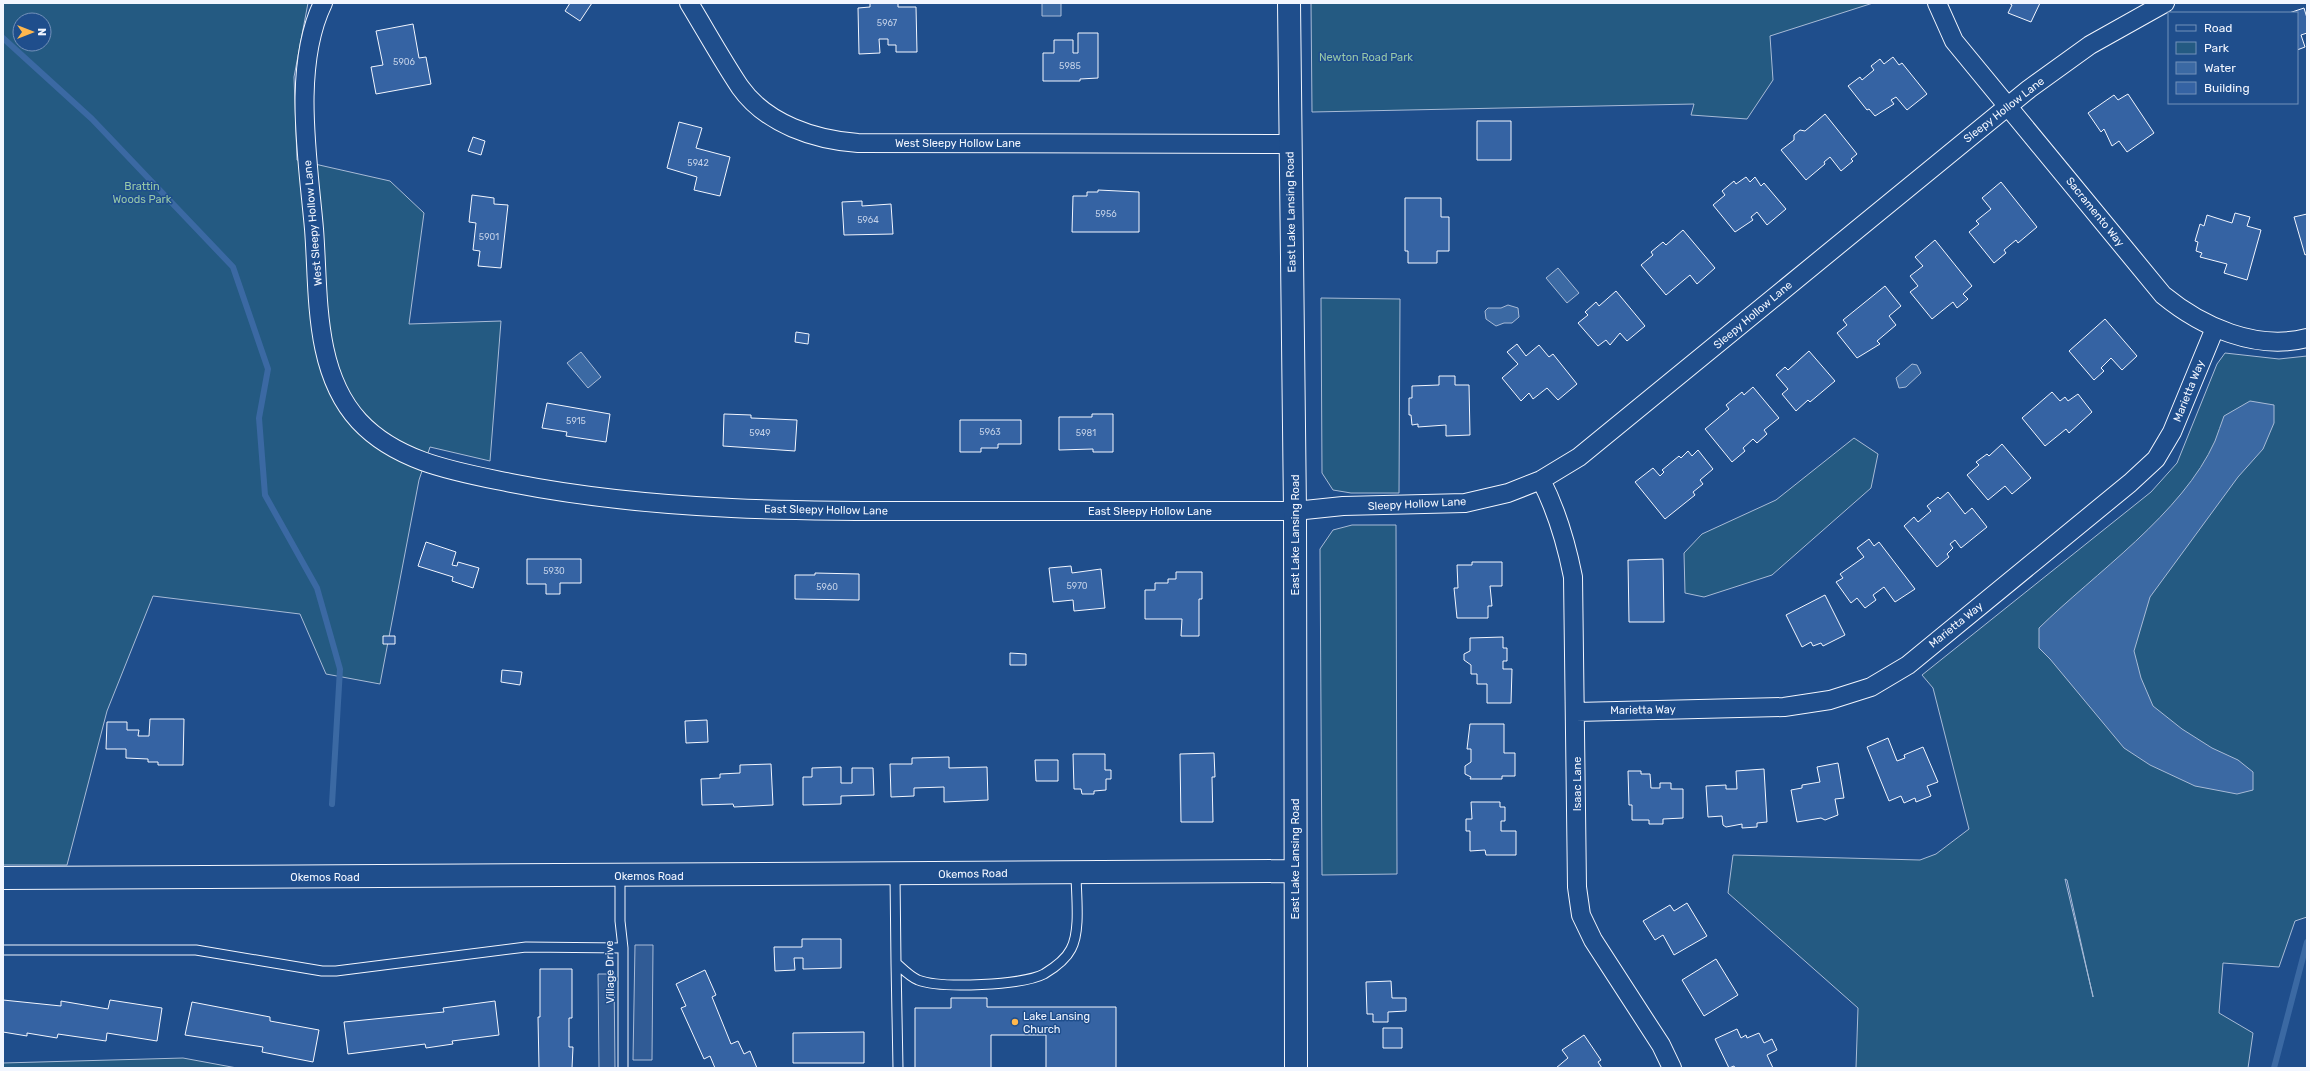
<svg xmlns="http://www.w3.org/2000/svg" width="2310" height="1071" font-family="Rubik,sans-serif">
<rect width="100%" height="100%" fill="#1f4e8c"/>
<!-- green -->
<path fill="#245a82" stroke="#a8bbd7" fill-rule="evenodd" d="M3,3H308L294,77L297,160L390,181L424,213L409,324L501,321L490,461L430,447L419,480L380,684L326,674L300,614L153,596L107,711L67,865H3ZM20,20H44V44H20Z
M1311,3H1873L1770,36L1773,80L1747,119L1691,115L1694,104L1312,112Z
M1321,298L1400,299L1399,493H1351L1333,490L1322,473Z
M2225,353L2279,359L2307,356V917L2295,921L2279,967L2223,963L2219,1013L2253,1033L2248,1068H1856L1858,1008L1728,893L1733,855L1920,860L1936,854L1969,829L1933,688L1922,675L2151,492L2177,463L2217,364ZM2065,879L2067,880L2093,997V996Z
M1854,438L1878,454L1871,488L1772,575L1704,597L1685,593L1684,553L1702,534L1776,500Z
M1352,525H1396L1397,874L1322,875L1320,549L1333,530Z
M183,1058L237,1068H3V1063Z"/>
<!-- parking -->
<path fill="#305b95" stroke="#a8bbd7" d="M635,945H653L652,1060H633Z
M598,974H614L615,1068H599Z"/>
<!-- water -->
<path fill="#3b69a3" stroke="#a8bbd7" d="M1042,3H1061V16H1042Z
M1558,268L1579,293L1567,303L1546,278Z
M1508,305L1518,308L1519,317L1512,323H1504L1496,326L1486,319L1485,311L1488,308H1501Z
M581,352L601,377L588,388L567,363Z
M1912,364L1917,365L1921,373L1906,387L1899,388L1896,378Z
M2250,401L2274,405V423L2263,449L2238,477L2150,597L2134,651L2141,678L2153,706L2182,729L2212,748L2238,760L2253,772V790L2237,794L2195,786L2150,765L2124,748L2050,659L2039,648V628C2094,574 2183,513 2215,441C2218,433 2221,424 2224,416Z"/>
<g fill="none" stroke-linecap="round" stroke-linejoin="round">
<!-- stream -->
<path stroke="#3b69a3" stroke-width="6" d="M3,38L92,119L233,267L268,369L259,418L265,495L317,588L340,669L332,804
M2274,1068L2307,942"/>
</g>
<!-- building -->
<path fill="#3563a3" stroke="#f2f6ff" d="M570,3H592L580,21L565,11Z
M870,3H898V7H916L917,52H896V45H888V39H879L880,53L859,54L858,8L870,7Z
M2009,3H2040L2031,22L2008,13L2012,5Z
M2304,8L2307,18V33L2301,35L2305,47L2297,50V13H2289Z
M413,24L419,58L426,57L431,84L376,94L371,67L383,65L376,31Z
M1078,33H1098V78L1080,79V81H1043V53H1054V40H1073V53H1078Z
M1893,57L1899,65L1902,63L1927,94L1907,110L1896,97L1891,100L1894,104L1875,116L1869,109L1867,110L1848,86L1860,77L1862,80L1874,70L1871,66L1880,59L1884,64Z
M2128,94L2154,133L2127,152L2119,141L2112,146L2104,129L2101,132L2088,113L2114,95L2118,100Z
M1825,114L1857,154L1851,159L1853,161L1841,171L1830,157L1824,162L1825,164L1806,180L1781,150L1794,140V135L1800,130L1805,131Z
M1477,121H1511V160H1477Z
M679,122L702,128L696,148L730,157L720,196L694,190L697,177L667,168Z
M473,137L485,141L481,155L468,151Z
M1746,177L1750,182L1755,177L1761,186L1764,183L1786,209L1767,225L1757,212L1751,217L1753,220L1735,232L1713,205L1725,195L1722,191L1734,181L1736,184Z
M2001,182L2037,227L2018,243L2016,240L2004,250L2006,253L1994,263L1969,232L1979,224L1976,221L1991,209L1982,198Z
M1098,190L1139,192V232H1072L1073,196H1087V192H1098Z
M472,195L494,198V204L508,205L501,268L478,266L480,251L473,250L476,223L469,222Z
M1405,198H1441V217H1449V251H1437V263H1408V251H1405Z
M862,201V206L891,204L893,234L844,235L842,202Z
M2235,213L2250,217L2247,226L2261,230L2247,280L2224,273L2227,264L2200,257L2202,253L2196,251L2198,242L2195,241L2200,224L2204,226L2207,215L2232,223Z
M2307,214V254L2305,255L2294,217Z
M1683,230L1715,268L1697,284L1690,275L1666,295L1641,265L1653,255L1651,252L1663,242L1666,245Z
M1935,240L1972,286L1963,294L1968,299L1957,308L1953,302L1932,319L1910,292L1918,286L1910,276L1923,266L1915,257Z
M1885,286L1901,306L1889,316L1896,325L1877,341L1880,344L1857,358L1837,333L1847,325L1843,320Z
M1616,291L1645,326L1627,341L1620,333L1610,345L1606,340L1598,346L1578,323L1588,315L1585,312L1596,302L1599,306Z
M2105,319L2137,356L2122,370L2111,358L2101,368L2104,371L2094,380L2069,351Z
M796,332L809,334L808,344L795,342Z
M1517,344L1526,356L1539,345L1549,357L1553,354L1577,384L1558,400L1547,388L1533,399L1529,393L1521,401L1502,378L1518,364L1507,352Z
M1809,351L1835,381L1810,402L1808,400L1796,411L1782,394L1788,389L1776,375L1785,367L1788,370Z
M1439,376H1455V385H1469L1470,435L1446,436V425L1418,427V424L1412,425L1411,415H1409V398H1412V386L1439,385Z
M1753,387L1779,418L1764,430L1767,434L1757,443L1753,439L1743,448L1745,451L1732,462L1705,429L1729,409L1726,405L1742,392L1744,395Z
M2052,392L2060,401L2065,397L2068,401L2078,394L2092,412L2069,433L2066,429L2045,446L2022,418Z
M547,403L610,414L606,442L566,436L567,432L542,428Z
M724,414L751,415V418L797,420L795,451L723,446Z
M1092,414H1113V452H1093V449L1059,450V417H1092Z
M960,420H1021V444H998V448H981V452H960Z
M2002,444L2031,478L2012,494L2005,486L1988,500L1967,475L1979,465L1976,462L1987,454L1989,456Z
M1698,450L1713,469L1700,480L1703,484L1693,492L1695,495L1665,519L1635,482L1653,468L1660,476L1664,472L1662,470L1679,456L1681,458L1688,451L1692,456Z
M1948,492L1965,514L1972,508L1987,527L1961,548L1955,540L1950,544L1953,548L1947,554L1949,557L1937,567L1904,526L1914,517L1918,522L1931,511L1927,506L1938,497L1940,499Z
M1869,539L1874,546L1879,542L1915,589L1895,602L1884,587L1873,595L1876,600L1865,608L1857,598L1851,603L1836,582L1843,578L1840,574L1864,557L1857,548Z
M426,542L456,552L452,565L457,566L458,562L479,568L473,588L452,581L453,577L418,566Z
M527,559H581V583H560V594H546V584H527Z
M1663,559L1664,622H1629L1628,560Z
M1472,562H1502V586H1490L1492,606H1488V618H1457L1454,588H1458L1457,565H1472Z
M1071,566L1072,573L1101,569L1105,608L1074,611L1073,600L1053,602L1049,568Z
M1176,572H1202V599H1199V636H1181L1182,619H1145V590H1155V583H1168V579H1176Z
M815,573L859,574V600L795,599V575H815Z
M1825,595L1845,635L1823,646L1821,643L1813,646L1811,642L1802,647L1786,615Z
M383,636H395V644H383Z
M1503,637V648H1507V661H1503V669H1512L1511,703H1487V684H1477V674H1471V665L1464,660V654L1470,651V638Z
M1010,653L1026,654V665H1010Z
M502,670L522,672L520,685L501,682Z
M150,719H184L183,765H158V762H148V759L126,758V749H106L107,722H127V730H139L138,736H149Z
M707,720L708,742L686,743L685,721Z
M1470,724H1504V753H1515V776H1502V779H1470L1471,777L1465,774V766L1471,762V749H1467Z
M1888,738L1897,761L1905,758L1904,755L1923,747L1938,782L1927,786L1931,796L1916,802L1915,798L1904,803L1901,796L1889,801L1867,747Z
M1214,753L1215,777H1212L1213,822H1181L1180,754Z
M1073,754H1105V770H1111V779H1106V790L1094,791V794H1082L1081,789H1074Z
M949,757V768L987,767L988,800L944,802V787L914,788V796L891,797L890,764H912V758Z
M1035,760H1058V781H1036Z
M1838,763L1844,798L1835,799L1838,815L1825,820L1821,818L1797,822L1791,790L1802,788V785L1820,782L1817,767Z
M771,764L773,805L734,807L733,804L702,805L701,779L720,778V774L740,773V765Z
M841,767V783H852V768H873L874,795L841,796V804L803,805V777H812V768Z
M1764,769L1767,822L1757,823V827L1742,828V824L1726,827L1723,825L1722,816L1708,817L1706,786L1726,785V789H1737L1736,771Z
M1628,771H1641V774H1650L1651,788H1660V783H1671V789H1683V818L1663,819V824H1649V820H1632V805H1629Z
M1471,802H1500V807H1505V821H1501V831H1516V855H1486L1485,850L1470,851V831H1466V819H1472Z
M1687,903L1707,936L1674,955L1663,935L1655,940L1643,921L1670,905L1674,911Z
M802,939H841V968L803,969V958H794L795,970L775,971L774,947H802Z
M1716,959L1738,995L1704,1016L1682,980Z
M540,969H572V1018H569V1047H573L572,1068H539L538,1017H540Z
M705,970L716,995L712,997L731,1044L738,1041L744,1054L750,1051L757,1068H715L710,1056L704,1059L681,1008L686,1006L676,984Z
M1391,981L1392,998H1406V1011L1388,1012V1022H1373V1014H1367L1366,982Z
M951,998H987V1007H1116V1068H1046V1035H991V1068H915V1008H951Z
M3,1000L61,1006V1001L108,1009L110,1000L162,1008L157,1041L107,1033L106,1041L58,1034L57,1038L27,1033V1036L3,1032Z
M495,1001L499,1035L452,1041L453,1044L426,1048L425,1044L348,1054L344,1022L444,1012L443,1008Z
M192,1002L270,1017V1021L319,1030L313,1062L262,1052L263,1047L185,1035Z
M1383,1028H1402V1048H1383Z
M1737,1029L1741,1038L1746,1035L1747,1038L1759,1033L1764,1043L1772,1039L1777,1050L1767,1055L1773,1068H1735L1734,1066L1729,1068L1715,1039Z
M864,1032V1063H793V1033Z
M1584,1035L1601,1060L1598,1062L1602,1068H1556L1568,1058L1562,1050Z"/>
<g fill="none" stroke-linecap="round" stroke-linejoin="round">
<!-- lane casing -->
<g stroke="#f2f6ff" stroke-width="11">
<path id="lane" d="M895,875L896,963C903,969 909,976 918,980C941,989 1023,985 1044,974C1054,968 1066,959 1071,949C1081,931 1076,894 1076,873
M620,876V921L623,948V1068
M3,950H196L322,971H336L526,947L623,948
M896,963L898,1068"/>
</g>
<!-- street casing -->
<g stroke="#f2f6ff" stroke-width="20">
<path id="street" d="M323,3C292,67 308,160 314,229C319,293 313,371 359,421C398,463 458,472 511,483C673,515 839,511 1003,511C1100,511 1198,511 1295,511L1343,506L1465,503L1508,493L1541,480L1579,457L2029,89L2090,45L2165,3
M689,3C706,31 722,60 740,87C766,124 815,140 858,143L1290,144
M1937,3L1954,41L2163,295C2202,327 2256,351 2307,338
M1541,480C1557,511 1566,542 1573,577L1577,887L1581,915L1593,940L1661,1045L1672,1068
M1576,712L1784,707L1830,700L1871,687L1908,665L2130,483L2156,459L2172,432L2215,328"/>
</g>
<!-- secondary casing -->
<g stroke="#f2f6ff" stroke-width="24">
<path id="secondary" d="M1289,3L1295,511L1296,1068
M3,878L1295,871"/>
</g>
<!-- lane -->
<use href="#lane" stroke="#1f4e8c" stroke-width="9"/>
<!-- street -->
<use href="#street" stroke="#1f4e8c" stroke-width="18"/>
<!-- secondary -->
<use href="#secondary" stroke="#1f4e8c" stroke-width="22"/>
</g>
<!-- markers -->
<circle fill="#ffb74d" stroke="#1f4e8c" stroke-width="1.5" cx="1015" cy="1022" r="4"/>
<g text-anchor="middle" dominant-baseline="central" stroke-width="3" stroke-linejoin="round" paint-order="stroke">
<!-- number labels -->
<g font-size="9" fill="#c3d1e8">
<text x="887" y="23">5967</text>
<text x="404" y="62">5906</text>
<text x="1070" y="66">5985</text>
<text x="698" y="163">5942</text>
<text x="1106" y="214">5956</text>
<text x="868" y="220">5964</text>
<text x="489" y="237">5901</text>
<text x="576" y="421">5915</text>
<text x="990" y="432">5963</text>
<text x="760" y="433">5949</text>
<text x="1086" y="433">5981</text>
<text x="554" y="571">5930</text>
<text x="1077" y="586">5970</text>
<text x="827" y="587">5960</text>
</g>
<!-- park labels -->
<g font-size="11" fill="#97c8a6" stroke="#1f4e8c">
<text x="1366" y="57">Newton Road Park</text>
<text x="142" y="186">Brattin<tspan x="142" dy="13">Woods Park</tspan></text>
</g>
<!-- street labels -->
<g font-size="11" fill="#f2f6ff" stroke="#1f4e8c">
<text transform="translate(2004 110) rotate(-38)">Sleepy Hollow Lane</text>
<text x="958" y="143">West Sleepy Hollow Lane</text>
<text transform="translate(1291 212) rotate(-91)">East Lake Lansing Road</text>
<text transform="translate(2095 212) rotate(51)">Sacramento Way</text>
<text transform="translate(313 223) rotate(-95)">West Sleepy Hollow Lane</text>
<text transform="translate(1753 315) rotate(-40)">Sleepy Hollow Lane</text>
<text transform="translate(2189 391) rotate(-68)">Marietta Way</text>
<text transform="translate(1417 504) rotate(-3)">Sleepy Hollow Lane</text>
<text transform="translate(826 510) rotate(1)">East Sleepy Hollow Lane</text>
<text x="1150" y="511">East Sleepy Hollow Lane</text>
<text transform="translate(1295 535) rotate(-90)">East Lake Lansing Road</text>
<text transform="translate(1956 625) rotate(-39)">Marietta Way</text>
<text transform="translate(1643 710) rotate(-1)">Marietta Way</text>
<text transform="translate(1577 784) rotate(-90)">Isaac Lane</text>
<text transform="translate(1295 859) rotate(-90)">East Lake Lansing Road</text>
<text transform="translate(973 874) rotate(-1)">Okemos Road</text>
<text x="649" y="876">Okemos Road</text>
<text x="325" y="877">Okemos Road</text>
<text transform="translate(610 972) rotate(-91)">Village Drive</text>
</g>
<!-- poi labels -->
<g font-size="11" fill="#f2f6ff" stroke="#1f4e8c" text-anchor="start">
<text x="1023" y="1016">Lake Lansing<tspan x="1023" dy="13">Church</tspan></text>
</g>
</g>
<!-- border -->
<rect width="2310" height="1071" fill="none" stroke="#f2f6ff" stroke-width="8"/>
<!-- legend -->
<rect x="2168" y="12" width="130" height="92" fill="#1f4e8c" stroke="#7391ba"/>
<rect x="2176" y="25" width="20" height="6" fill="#1f4e8c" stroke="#7391ba"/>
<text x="2204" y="32" font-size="12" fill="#f2f6ff">Road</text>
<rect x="2176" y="42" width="20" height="12" fill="#245a82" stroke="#7391ba"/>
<text x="2204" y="52" font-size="12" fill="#f2f6ff">Park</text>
<rect x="2176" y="62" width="20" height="12" fill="#3b69a3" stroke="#7391ba"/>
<text x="2204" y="72" font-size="12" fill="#f2f6ff">Water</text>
<rect x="2176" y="82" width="20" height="12" fill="#3563a3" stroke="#7391ba"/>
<text x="2204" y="92" font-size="12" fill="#f2f6ff">Building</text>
<!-- north arrow -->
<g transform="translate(32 32) rotate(90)"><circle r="19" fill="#1f4e8c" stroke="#7391ba"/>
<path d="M0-3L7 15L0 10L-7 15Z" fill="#ffb74d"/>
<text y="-6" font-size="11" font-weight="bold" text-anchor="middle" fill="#f2f6ff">N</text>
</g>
</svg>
